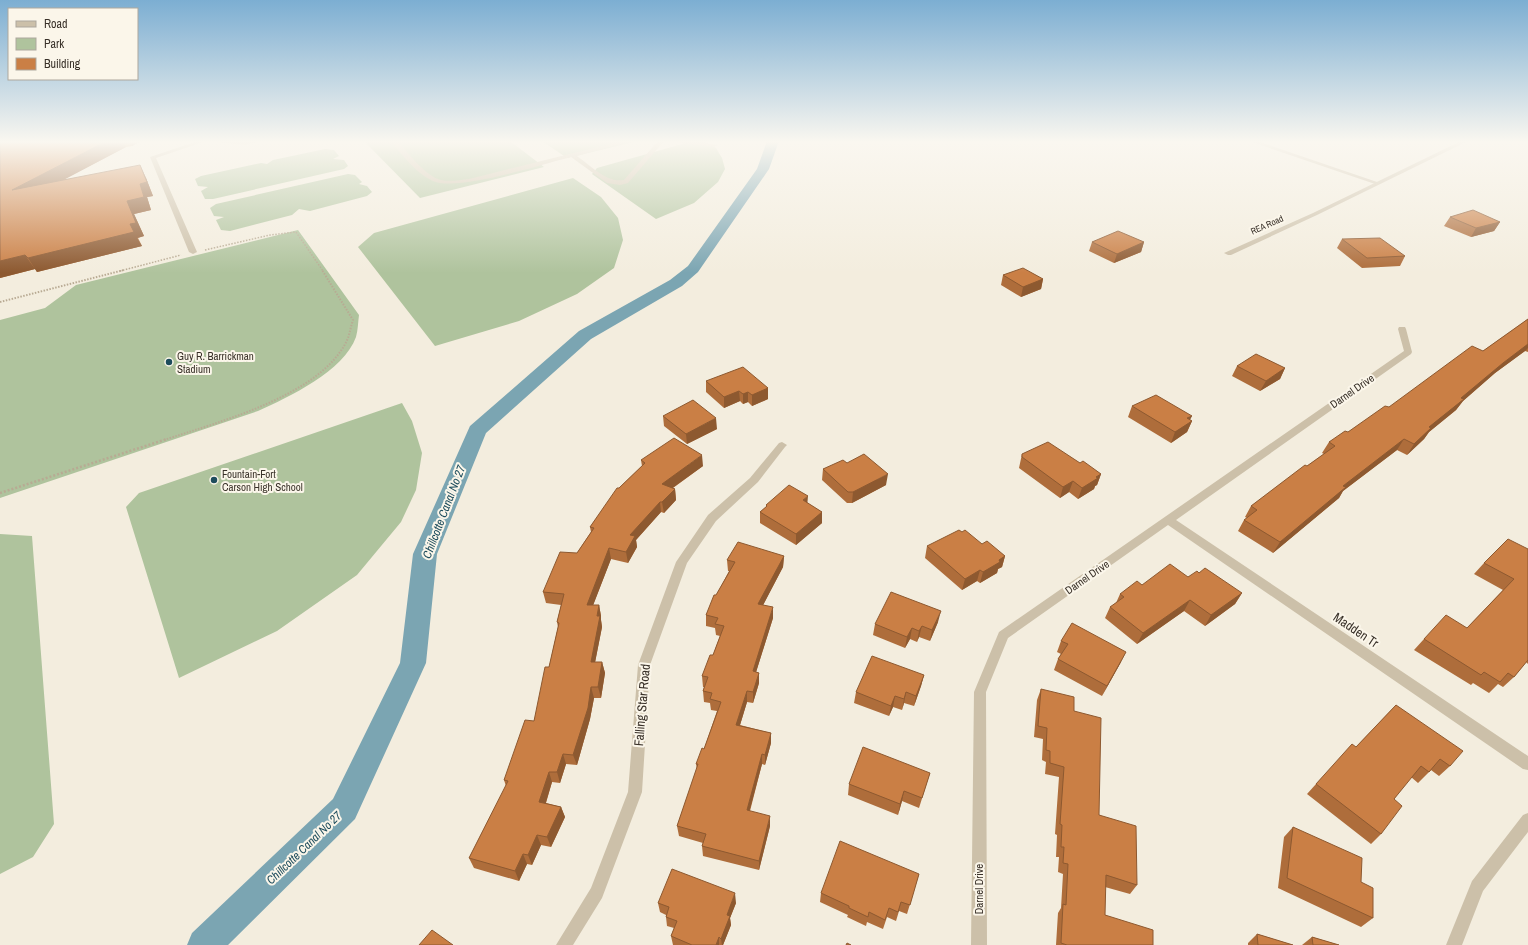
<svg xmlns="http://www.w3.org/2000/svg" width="1528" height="945" font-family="'Archivo Narrow',sans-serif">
<rect width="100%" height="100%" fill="#f3edde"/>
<!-- green -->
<path fill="#afc39d" d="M364,141H510L544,167L420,198Z
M542,141H638L567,158Z
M693,141H702L716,148L722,158L725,169L718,182L694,203L656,219L592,174L597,168Z
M325,149L334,150L339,156L333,159L344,160L348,166L344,169L213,199H205L201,191L208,187L198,186L195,179L201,176L261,163L267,164L273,160Z
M348,174L355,175L362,182L359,184L367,186L372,192L367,196L310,211L299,209L292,215L230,231L221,230L216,220L224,217L214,216L210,208L216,204Z
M573,178L601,197L618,218L623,240L614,268L577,294L519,321L435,346L358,247L374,233Z
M298,230L359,315C358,322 358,330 356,337C344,371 289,397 258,411L0,498V320L45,308L76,285Z
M402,403L412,421L422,453L416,490L401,522L357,575L277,631L179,678L126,507L139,493Z
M0,534L32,536L54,824L33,857L0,874Z"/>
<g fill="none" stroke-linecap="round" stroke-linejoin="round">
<!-- canal -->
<path fill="#7ba5b2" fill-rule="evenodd" d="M767,141H779L769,169L698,272L682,286L591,339L486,433L437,554L426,663L355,819L228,945H187L192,933L333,799L400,663L413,554L470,426L579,331L670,280L688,266L757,169Z"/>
<!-- path-far2 -->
<path stroke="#b8aa93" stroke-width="1.5" stroke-dasharray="1.5 1.5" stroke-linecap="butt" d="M205,250L270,235L296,232L323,271
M120,271L181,255"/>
<!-- path-far1 -->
<path stroke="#b8aa93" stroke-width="2" stroke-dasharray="1.5 1.5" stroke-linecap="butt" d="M0,302L124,270
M164,440C218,422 324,395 348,338C350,332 351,326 353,320L322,270"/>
<!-- path -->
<path stroke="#b8aa93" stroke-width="2.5" stroke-dasharray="2 2" stroke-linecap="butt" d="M0,493L167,439"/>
<!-- lane -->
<path fill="#ccc0a9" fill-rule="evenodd" d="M198,141H261L245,145L206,141L156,158L197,252L193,254L189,252L150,157Z
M391,141H397C408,152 425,176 441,180C450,182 460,180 469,179L622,141H631L577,156C590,165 606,183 624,180L658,141H664L628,183L620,185L607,183L571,157C543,164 457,192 433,181C417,174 402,155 391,141Z
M678,141H693L717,145L714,147L681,143Z
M1249,141H1257L1380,183L1375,184Z"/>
<!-- street -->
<path fill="#ccc0a9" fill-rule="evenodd" d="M1461,141H1468L1317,215L1231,255H1228L1224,253L1313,213Z
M1399,327H1405L1406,329L1412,352L1411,354L1176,520L1528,756V770L1523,769L1168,525L1008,638L986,692L987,945H971L974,692L999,632L1404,351L1398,329Z
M782,442L787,445L785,447L758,482L716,521L687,563L650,665L642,792L602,898L573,945H556L591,888L628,792L638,665L676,562L708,515L750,478L779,443Z
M1528,813V832L1483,891L1462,945H1446L1472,881L1523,815Z"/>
</g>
<!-- wall -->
<path fill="#ae6d3b" d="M0,141H141L132,146L126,147L64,179L146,178L153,196L147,197L151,210L134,214L144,236L138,238L142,246L37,272L35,269L0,278Z
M1450,217L1500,222L1494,231L1471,237L1444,226Z
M1342,239L1405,256L1400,266L1362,268L1337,248Z
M1092,242H1144L1141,252L1114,263L1089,251Z
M1003,275L1043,279L1041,289L1021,297L1001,285Z
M1528,319V352L1525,351L1495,373L1463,401L1456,410L1429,432L1424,439L1407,455L1397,450L1343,491L1339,498L1273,553L1238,531L1244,520L1247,518L1245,517L1251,506L1324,454L1322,453L1329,442L1348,432L1483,351Z
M1237,366L1285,368L1280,379L1260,391L1232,376Z
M706,381L768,388V399L752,406L748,402L743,404L740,401L724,408L706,392Z
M1132,406L1190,420L1192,421L1187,432L1171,443L1128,417Z
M663,416L717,429L687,444L664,426Z
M1022,454L1080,463L1101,474L1097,485L1095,486L1094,489L1078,499L1069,492L1060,498L1019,468Z
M641,460L703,466L673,488L675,489L676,500L664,513L661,512L636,540L637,547L628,563L611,559L593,605H599L601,616V620L602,627L595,662H602L605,673L601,698H594L590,719L577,765L566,764L560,783L552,782L546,803L561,807L565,817L551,847L541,845L532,865L527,864L519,881L474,868L469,858L506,786L504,780L534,721L549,667L558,627L557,622L561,605L546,603L543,592L577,553L591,532L590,527L619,488L642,466Z
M847,463L886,485L852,503H847L822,480L823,469Z
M807,503L822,512V523L796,545L760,523V512L766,507V505Z
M982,544L1005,556L1002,567L998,569L997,573L980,583L977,581L962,590L925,558L927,546Z
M1528,549V664L1526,662L1514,677L1503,687L1498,684L1489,693L1473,683L1471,685L1414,650L1424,639L1467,628L1503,590L1474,574L1484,563Z
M784,556L783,567L763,605L773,618L756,672L759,673V683L753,703L747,702L740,725L771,733V743L765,765L762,764L750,811L770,826L759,870L703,856L702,846L703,843L679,836L677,826L697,769L696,764L704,749L717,711L711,710L710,703L704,702L703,691L704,687H703L702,676L713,655L720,636L716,635L715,628L706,626V615L729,571H728L727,560Z
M1199,573L1242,593L1235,604L1205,626L1184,611L1137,644L1105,618L1110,607L1116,603L1120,594L1142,585L1188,577Z
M938,622L930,641L919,637L917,642L910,639L905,648L873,635L875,624Z
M1061,641L1121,662L1102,696L1054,670L1058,659L1061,654L1057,652Z
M924,675L921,686L914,706L904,703L902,710L893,707L889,716L854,703L856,692Z
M1041,689L1074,711L1099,815L1137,885L1130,894L1105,887V915L1153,945H1056L1058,913L1061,908L1063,874L1058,872L1059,857H1056L1057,835L1055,834L1059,777L1045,774L1046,762L1042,760L1043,739L1034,737L1037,700Z
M1396,705L1450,766L1439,776L1431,770L1418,783L1411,777L1394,799L1381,834L1371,844L1307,794L1316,784L1356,747Z
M930,773L919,808L902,801L898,815L848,795L849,784Z
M1293,827L1361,882L1373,918L1361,927L1278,888L1284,837Z
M919,874L907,914L899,911L896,921L887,917L883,929L867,922L866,926L847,917L848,915L820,902L821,893Z
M658,903H736L730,918L731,925L723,945H673L671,936L674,928L667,926L666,917V915L660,912Z
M1257,934L1293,945H1248V943Z
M1312,937L1339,945H1302Z"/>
<!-- shaded-wall -->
<path fill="#8d5930" d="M107,141H123L126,147L20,203L12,190Z
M129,141H141L132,146Z
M140,165L146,178L153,196L147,197L151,210L134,214L144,236L137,238L142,246L37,272L28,258L130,224L127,201L140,184Z
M1500,222L1494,231L1471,237L1476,228Z
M1144,242L1141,252L1114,263L1117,254Z
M25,255L35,269L0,278V261Z
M1043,279L1041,289L1021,297L1023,287Z
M1528,344V348L1525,351L1495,373L1463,401L1456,410L1429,432L1424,439L1407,455L1414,444L1429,427L1461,398L1503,363Z
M1285,368L1280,379L1260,391L1266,381Z
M768,388V399L752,406V395Z
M739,391L740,401L724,408V397Z
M748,392V402L743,404V394Z
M1192,416L1188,424L1192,421L1187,432L1171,443L1175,432L1187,418Z
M716,418L717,429L687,444L686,434Z
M1404,439L1397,450L1343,491L1339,498L1273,553L1280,542L1343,486Z
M702,455L703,466L664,494L662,484Z
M888,474L886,485L852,503L853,492Z
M1101,474L1097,485L1095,486L1094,489L1078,499L1082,488L1096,477Z
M1073,481L1069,492L1060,498L1063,487Z
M675,489L676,500L664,513L662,502Z
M808,496L807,507L803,500Z
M660,502L661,512L636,540L637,547L628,563L626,552L630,535Z
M822,512V523L796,545V534Z
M609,548L611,559L589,616L587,605Z
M784,556L783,567L758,615V604Z
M1005,556L1002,567L998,569L997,573L980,583L983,572L999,560Z
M980,570L977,581L962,590L965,579Z
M1242,593L1235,604L1205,626L1211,615Z
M1190,600L1184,611L1137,644L1143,633Z
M599,605L601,616V620L602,627L593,673L591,662Z
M773,607V618L753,682V671Z
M941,611L938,622L930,641L932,630Z
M922,626L919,637L917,642L919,631Z
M912,628L910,639L905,648L907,637Z
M1126,652L1121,662L1102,696L1107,686Z
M602,662L605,673L601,698L598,687Z
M759,673V683L753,703V692Z
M924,675L921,686L914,706L916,696Z
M591,687L594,698L590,719L577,765L573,755Z
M747,691V702L737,735L736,725Z
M906,692L904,703L902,710L904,699Z
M895,696L893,707L889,716L891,706Z
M771,733V743L765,765V755Z
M563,754L566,764L560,783L557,772Z
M762,754V764L747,820V810Z
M549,772L552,782L543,812L539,802Z
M904,791L902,801L898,815L900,804Z
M561,807L565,817L551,847L547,837Z
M770,816V826L759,870V861Z
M537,835L541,845L532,865L528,855Z
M523,854L527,864L519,881L515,871Z
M735,893L736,903L730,918L731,925L723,945H722L721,939L727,915Z
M719,937V945H716Z"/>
<!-- building -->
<path fill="#ca7f45" stroke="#8d5930" d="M0,141H107L12,190L140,165L147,182L140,184L144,197L127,201L136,223L130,224L134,232L28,258L25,255L0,261Z
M1473,210L1500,222L1476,228L1450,217Z
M1118,231L1144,242L1117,254L1092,242Z
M1380,238L1405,256L1367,258L1342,239Z
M1023,268L1043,279L1023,287L1003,275Z
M1528,319V344L1503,363L1461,398L1464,399L1429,427L1431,428L1414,444L1404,439L1343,486L1346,487L1280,542L1244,520L1257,510L1251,506L1305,465L1307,466L1335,446L1329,442L1345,431L1348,432L1385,406L1389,407L1472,346L1483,351Z
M1256,354L1285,368L1266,381L1237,366Z
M743,367L768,388L752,395L748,392L743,394L739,391L724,397L706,381Z
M1156,395L1192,416L1187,418L1192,421L1175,432L1132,406Z
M693,400L716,418L686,434L663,416Z
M674,438L702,455L662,484L675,489L662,502H660L630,535L635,536L626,552L609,548L587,605H599L597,616H600L591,662H602L598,687H591L588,708L573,755L563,754L557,772H549L539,802L561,807L547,837L537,835L528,855L523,854L515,871L469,858L508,781L504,780L525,720L534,721L545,667H549L559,623L557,622L564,594L543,592L560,552L577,553L594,528L590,527L617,488H619L645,463L641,460Z
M1048,442L1080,463L1083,461L1101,474L1096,477L1098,478L1082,488L1073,481L1063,487L1022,457V454Z
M864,454L888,474L853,492H848L823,469L843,460L847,463Z
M789,485L808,496L803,500L822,512L796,534L760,512L767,506L766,505Z
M959,530L962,532L965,530L982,544L987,541L1005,556L999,560L1000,562L983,572L980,570L965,579L927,546Z
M1508,539L1528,549V660L1514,677L1508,673L1500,682L1484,672L1481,675L1424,639L1446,615L1467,628L1514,579L1484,563Z
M738,542L784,556L758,604L773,607L753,671L759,673L753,692L747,691L736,725L771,733L765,755L762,754L747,810L770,816L759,861L702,846L706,834L677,826L698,764H696L702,748L704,749L721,702L710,699L712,693L703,691L708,677L702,676L710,655H713L724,626L715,624L718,618L706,615L714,595H716L735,562L727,560Z
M1170,564L1188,577L1197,571L1199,573L1205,568L1242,593L1211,615L1190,600L1143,633L1110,607L1124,597L1120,594L1137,581L1142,585Z
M891,592L941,611L932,630L922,626L919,631L912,628L907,637L875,624Z
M1072,623L1126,652L1107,686L1058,659L1068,644L1061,641Z
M872,656L924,675L916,696L906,692L904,699L895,696L891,706L856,692Z
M1041,689L1074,697V711L1101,718L1099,815L1136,826L1137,885L1106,875L1105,915L1153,930V945H1067L1061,943L1063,904L1066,905L1068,864L1063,863L1064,847H1061L1062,825L1060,824L1064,767L1050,763V751L1046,750L1047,728L1038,726Z
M1396,705L1463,751L1450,766L1440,759L1429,772L1421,766L1394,799L1402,806L1381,834L1316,784L1352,744L1356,747Z
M863,747L930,773L922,798L904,791L900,804L849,784Z
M1293,827L1362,858L1361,882L1373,888V918L1287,878Z
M840,841L919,874L910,905L901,902L898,912L889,908L885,920L869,912L868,917L849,908V906L821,893Z
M672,869L735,893L727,915L730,916L721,939L719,937L716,945H692L671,936L677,921L666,917L669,907L658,903Z
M432,930L453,945H419Z
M1257,934L1293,945H1258Z
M1312,937L1339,945H1313Z
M847,943L851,945H846Z"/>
<!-- sky -->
<linearGradient id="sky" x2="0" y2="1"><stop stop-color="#7caed2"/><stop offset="0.52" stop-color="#faf7f0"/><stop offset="1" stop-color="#faf7f0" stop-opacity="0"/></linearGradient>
<rect width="1528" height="273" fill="url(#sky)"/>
<!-- markers -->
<g fill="#1d4c5c" stroke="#fbf6ea" stroke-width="1.5">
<circle cx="169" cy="362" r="4"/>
<circle cx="214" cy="480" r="4"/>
</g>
<g text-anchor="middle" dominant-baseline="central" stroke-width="4" stroke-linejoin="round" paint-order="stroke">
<!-- far-street labels -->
<g font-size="9" fill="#393129" stroke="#fbf6ea">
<text transform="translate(1267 225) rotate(-24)">REA Road</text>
</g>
<!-- poi labels -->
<g font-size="11" fill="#393129" stroke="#fbf6ea" text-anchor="start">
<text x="177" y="356">Guy R. Barrickman<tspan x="177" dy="13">Stadium</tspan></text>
<text x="222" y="474">Fountain-Fort<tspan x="222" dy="13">Carson High School</tspan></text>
</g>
<!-- street labels -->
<g font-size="11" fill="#393129" stroke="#fbf6ea">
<text transform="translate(1352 391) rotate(-35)">Darnel Drive</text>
<text transform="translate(1087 577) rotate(-35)">Darnel Drive</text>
<text transform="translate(979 889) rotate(-90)">Darnel Drive</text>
</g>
<!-- water labels -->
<g font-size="12" font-style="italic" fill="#1d4c5c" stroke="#fbf6ea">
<text transform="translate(444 512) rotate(-69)">Chillcotte Canal No 27</text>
<text transform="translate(304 848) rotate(-44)">Chillcotte Canal No 27</text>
</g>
<!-- near-street labels -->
<g font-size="13" fill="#393129" stroke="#fbf6ea">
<text transform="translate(1356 630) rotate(34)">Madden Tr</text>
<text transform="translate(642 705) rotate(-85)">Falling Star Road</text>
</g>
</g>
<!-- legend -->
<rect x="8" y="8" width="130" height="72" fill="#fbf6ea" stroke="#ada79d"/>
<rect x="16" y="21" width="20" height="6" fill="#ccc0a9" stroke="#ada79d"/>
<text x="44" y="28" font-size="12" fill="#393129">Road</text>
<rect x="16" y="38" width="20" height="12" fill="#afc39d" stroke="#ada79d"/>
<text x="44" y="48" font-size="12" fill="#393129">Park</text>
<rect x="16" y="58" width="20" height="12" fill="#ca7f45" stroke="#ada79d"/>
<text x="44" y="68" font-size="12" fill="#393129">Building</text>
</svg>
